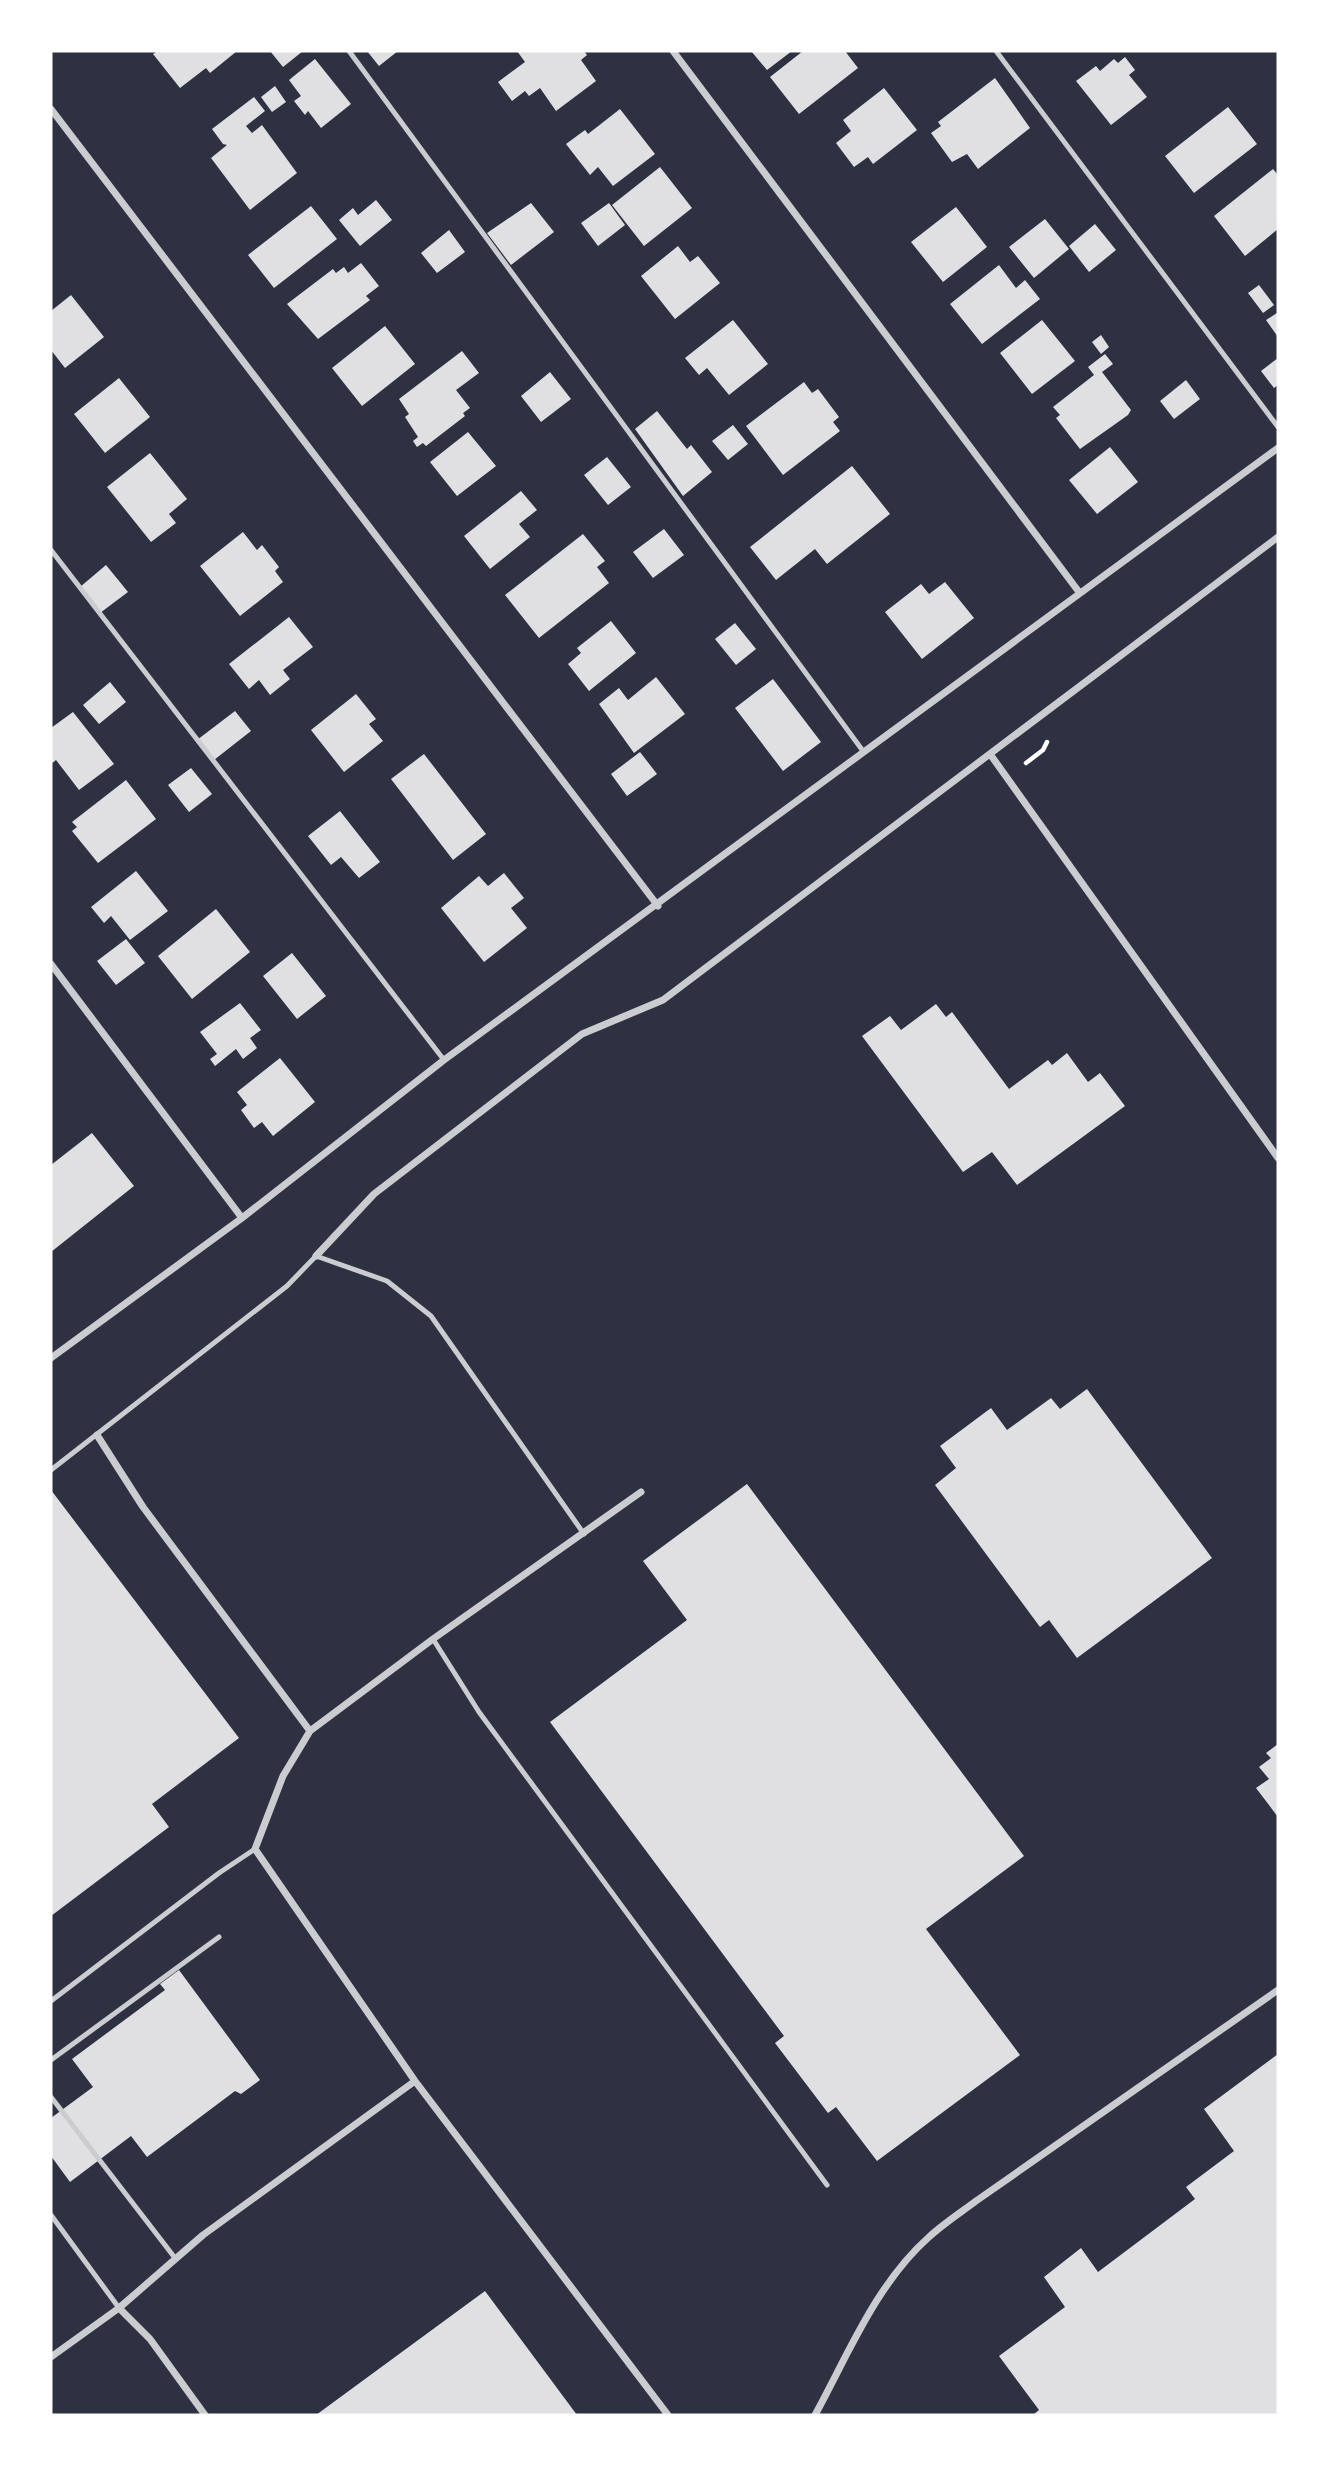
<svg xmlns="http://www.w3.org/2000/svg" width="1329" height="2466" font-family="Mulish,sans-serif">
<rect width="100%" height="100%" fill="#2d3142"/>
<!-- building -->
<path fill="#e0e0e3" d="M158,51H237L210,73L206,68L180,88L153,54Z
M270,51H303L283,67Z
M367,51H398L379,66Z
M517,51H584L587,55L581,60L596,81L556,111L540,88L529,96L525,91L512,101L498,82L525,62Z
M751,51H792L767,70Z
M803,51H845L858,68L799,114L770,77Z
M1125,57L1135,70L1129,75L1147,97L1111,125L1076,81L1096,66L1100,71L1114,59L1118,63Z
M315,59L351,104L321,128L308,111L305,115L294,101L301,96L289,80Z
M995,78L1030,128L978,169L967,154L952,162L931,133L941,126L938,122Z
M275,86L286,102L272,112L261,97Z
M884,88L917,130L873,164L868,157L854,167L836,143L851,131L843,120Z
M254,97L265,111L246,126L252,133L262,125L297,173L250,210L211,158L227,145L223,144L212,129Z
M1228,107L1257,144L1194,193L1165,156Z
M620,109L655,154L613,186L598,167L590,175L566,144L585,130L588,134Z
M660,167L692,208L644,246L612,205Z
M1273,169L1278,175V229L1245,256L1214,216Z
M376,200L392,220L360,246L339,220L353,208L358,215Z
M531,203L554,232L511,265L487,233Z
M609,203L625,225L598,246L581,223Z
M311,206L337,239L274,288L248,255Z
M956,207L987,247L943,282L911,242Z
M1045,219L1069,249L1034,278L1009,247Z
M1095,224L1116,250L1089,272L1069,246Z
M449,230L465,252L437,273L421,253Z
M678,246L690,262L698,256L720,283L675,319L641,276Z
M361,263L379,286L366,296L370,300L318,339L287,304L333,269L336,273L344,267L348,273Z
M999,265L1016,288L1025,280L1040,299L982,344L950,304Z
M1259,285L1274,305L1263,313L1248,293Z
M71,295L104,337L65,368L51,350V311Z
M1277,313L1278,315V337L1266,320Z
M733,320L768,364L729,395L707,368L699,375L685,358Z
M1042,320L1075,361L1032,394L1000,353Z
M385,326L415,364L362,406L332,368Z
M1101,335L1109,347L1101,354L1092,342Z
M462,351L479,373L456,390L470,408L463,413L465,416L426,446L423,443L417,447L413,441L418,437L405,417L409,414L399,399Z
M1105,354L1113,364L1102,372L1131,410L1128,415L1080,449L1056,418L1060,415L1053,407L1094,375L1088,367Z
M1278,358V385L1274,388L1261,371Z
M550,372L571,399L541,422L521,396Z
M119,378L150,417L105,453L74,414Z
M1186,380L1200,399L1174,419L1160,401Z
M804,382L812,393L818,389L839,417L833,422L840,431L783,475L746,426Z
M657,411L687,449L691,445L712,472L683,496L635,429Z
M733,425L748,444L728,460L712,441Z
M468,432L496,466L457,496L430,462Z
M1110,447L1138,482L1097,514L1069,480Z
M150,453L187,499L169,514L176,523L151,542L107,487Z
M607,457L631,487L608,505L584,475Z
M852,466L890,514L827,564L815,549L776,580L750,547Z
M521,491L537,510L519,524L530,537L490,569L464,536Z
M664,529L684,555L653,578L633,552Z
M243,532L257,550L262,545L279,567L275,571L283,582L240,616L200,566Z
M583,534L605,561L597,567L609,583L539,638L505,595Z
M106,565L128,592L100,613L80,587Z
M945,582L974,618L922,659L885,612L921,584L929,594Z
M289,617L313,647L283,670L290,679L270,695L259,680L249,689L229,664Z
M611,621L636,653L589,691L568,664L581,653L577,648Z
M735,623L756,649L736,665L715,639Z
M656,677L685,714L634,753L599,704L619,688L628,700Z
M773,679L821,742L783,771L735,708Z
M110,682L126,702L99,724L83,705Z
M356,694L376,719L369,724L383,741L344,772L311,730Z
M235,711L251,731L214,760L197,740Z
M73,712L114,764L79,790L56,760L51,764V728Z
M640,752L657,774L627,796L611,774Z
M424,754L486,834L453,860L391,779Z
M191,768L212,794L189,812L168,785Z
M126,780L156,819L98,863L72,831L77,827L72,822Z
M340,811L380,862L359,878L341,857L331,865L308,836Z
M136,871L168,911L130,940L111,916L104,923L91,907Z
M504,873L524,898L511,908L527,928L484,962L441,908L479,876L488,886Z
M216,909L250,952L192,999L158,956Z
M126,939L145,963L116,985L97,961Z
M292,953L326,996L297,1019L263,976Z
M240,1003L261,1030L250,1038L257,1048L243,1059L236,1049L215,1066L210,1059L217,1054L200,1032Z
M936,1004L946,1017L952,1012L1009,1089L1048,1060L1052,1065L1067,1053L1088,1082L1100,1073L1125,1106L1017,1185L992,1152L963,1172L862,1036L890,1016L901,1030Z
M280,1058L315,1102L273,1136L262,1122L254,1128L241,1110L247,1105L237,1092Z
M92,1133L134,1186L51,1252V1165Z
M1087,1389L1212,1558L1077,1658L1049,1620L1040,1627L935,1485L956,1468L940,1446L991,1408L1007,1430L1051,1398L1060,1409Z
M747,1484L1024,1856L926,1929L1020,2055L877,2161L836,2107L828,2113L775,2043L784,2036L550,1722L687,1620L643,1561Z
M51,1490L239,1738L152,1804L169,1827L51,1916Z
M1278,1744V1817L1256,1788L1269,1779L1259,1767L1271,1758L1266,1753Z
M179,1970L260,2080L241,2094L235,2091L147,2157L131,2136L70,2182L51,2156V2118L93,2087L72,2059L165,1990L160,1984Z
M1278,2054V2415H1033L1039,2410L999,2356L1065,2307L1044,2277L1081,2248L1098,2272L1195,2199L1186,2187L1234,2151L1204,2109Z
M485,2291L577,2415H316Z"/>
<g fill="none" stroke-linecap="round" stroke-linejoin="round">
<!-- path -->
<path stroke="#fff" stroke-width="4.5" d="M1026,763L1043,750L1047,742"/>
<!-- service -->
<path stroke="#caccd0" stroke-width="5" d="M349,51L863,751
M996,51L1278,427
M51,550L444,1060
M51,1470L287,1286L316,1256L387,1281L431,1316L584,1534
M433,1639L479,1712L827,2185
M51,2001L219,1873L255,1849
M51,2060L219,1937
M51,2097L175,2258
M51,2215L119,2308"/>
<!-- minor -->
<path stroke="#caccd0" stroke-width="7" d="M673,51L1079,592
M51,109L658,906
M990,754L1278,1158
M51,964L242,1218
M316,1256L374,1194L582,1034L663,1000L1278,537
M51,1358L242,1218L444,1060L1278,448
M97,1435L143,1507L310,1731L283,1776L255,1849L415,2081L668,2415
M310,1731L433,1639L641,1492
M119,2308L150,2339L205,2415
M51,2357L119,2308L203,2235L415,2081
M815,2415C848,2355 876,2284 929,2237C943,2224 960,2213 976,2201L1278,1990"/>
</g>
<!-- border -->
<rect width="1329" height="2466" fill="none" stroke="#ffffff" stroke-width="105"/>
</svg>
